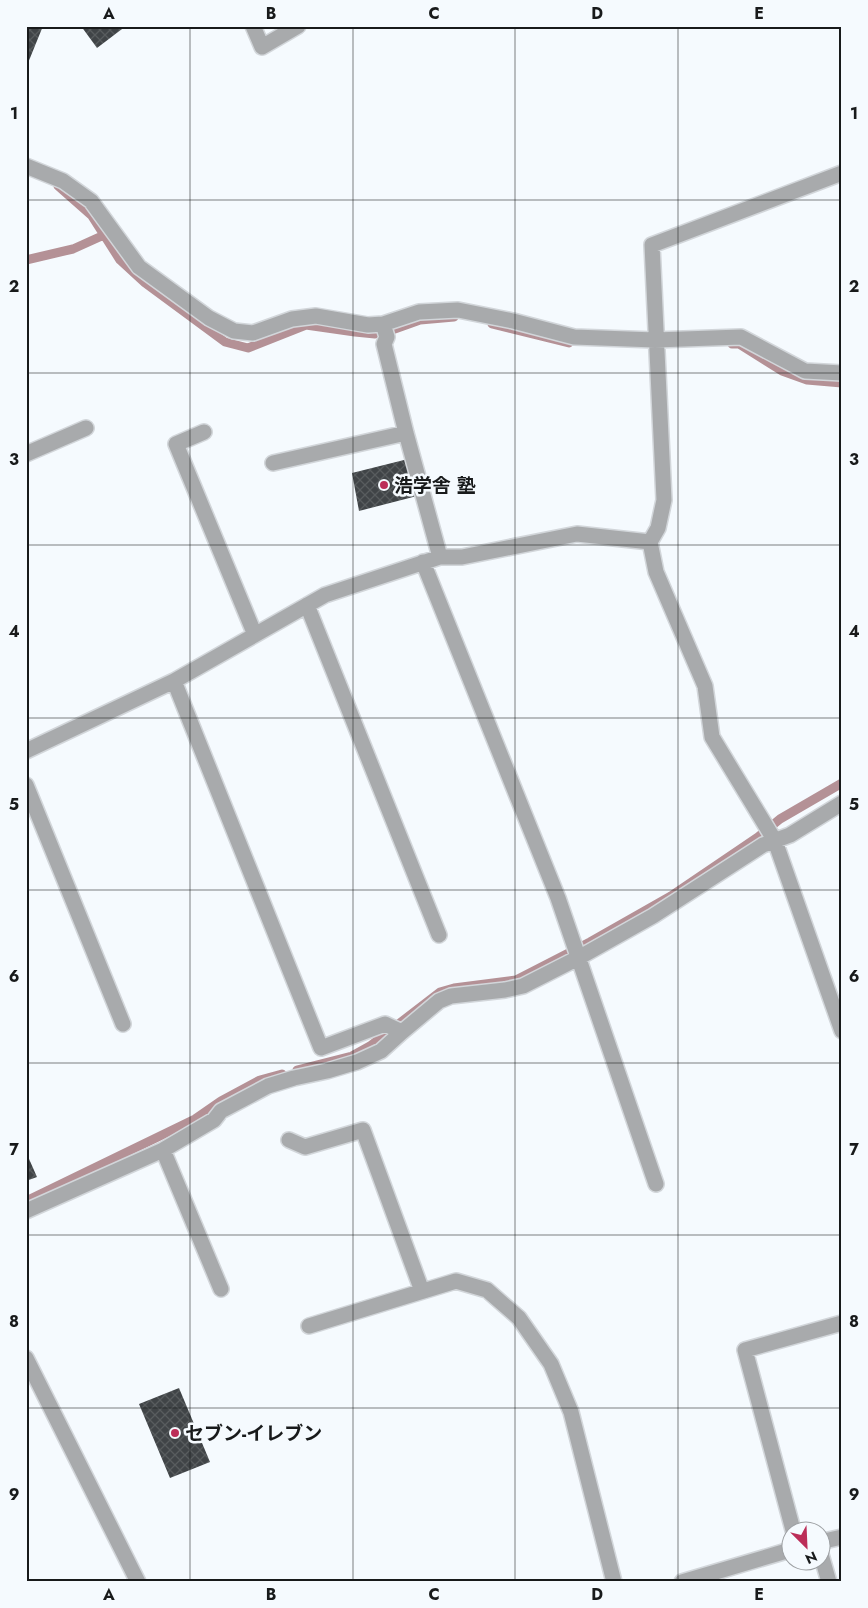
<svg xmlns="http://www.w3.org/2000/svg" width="868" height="1608" font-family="Jost,'Noto Sans JP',sans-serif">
<defs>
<pattern id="building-cross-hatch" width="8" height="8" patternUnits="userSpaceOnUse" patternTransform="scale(1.25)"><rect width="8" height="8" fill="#404447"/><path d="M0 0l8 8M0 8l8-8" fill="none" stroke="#585c5e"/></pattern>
</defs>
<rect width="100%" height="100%" fill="#f5fafe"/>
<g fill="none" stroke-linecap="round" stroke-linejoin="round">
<!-- stream -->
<path stroke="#b49196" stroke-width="9" d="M58,186L92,216L120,260L145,283L225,342L248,348L306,325L355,332L375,334
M26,260L73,249L104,235
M492,324L569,343
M392,330L420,320L454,317
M732,344H739L782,371L807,380L842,383
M297,1070L352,1056L370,1046L440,992L454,988L516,980L590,942L671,896L758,837L780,819L842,783
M26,1201L195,1119L221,1101L260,1080L282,1074"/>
</g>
<!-- building -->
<path fill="url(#building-cross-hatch)" d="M26,26H43L28,63L26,62Z
M81,26H126L97,48Z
M408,459L417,496L359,511L352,473Z
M26,1152L37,1177L26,1181Z
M179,1388L210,1462L170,1478L139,1404Z"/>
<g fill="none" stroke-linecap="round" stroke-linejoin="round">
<!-- minor casing -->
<g stroke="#d2d6da" stroke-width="18">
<path id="minor" d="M253,26L262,47L298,26
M26,166L63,181L91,201L139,267L209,318L234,331L253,333L292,319L316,316L368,325L383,324L419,312L458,310L513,321L574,337L655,340L741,337L805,371L842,373
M842,173L652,245L664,500L658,528L650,542L656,572L705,686L712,737L775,841L842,1031
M204,432L176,444L255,635
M26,454L86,428
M273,463L406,433
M440,557H462L577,534L650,542
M423,562L558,898L656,1184
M307,605L439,935
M174,681L325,595L440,557L406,433L384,344L387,337L383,324
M26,751L174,681L321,1048L385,1024L402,1032L381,1051L357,1062L327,1071L294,1078L268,1086L221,1111L214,1120L163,1150L26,1211
M26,785L123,1024
M402,1032L439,1001L451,996L505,990L523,986L580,957L653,916L763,845L790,835L842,803
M289,1140L305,1147L363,1130L422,1291
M163,1150L221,1289
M309,1326L456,1281L487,1290L519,1318L551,1364L571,1412L614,1582
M793,1530L745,1350L842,1323
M820,1542L842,1537
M820,1551L829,1582
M682,1582L790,1550"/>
</g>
<!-- tertiary casing -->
<g stroke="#d2d6da" stroke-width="18">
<path id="tertiary" d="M26,1358L138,1582"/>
</g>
<!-- minor -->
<use href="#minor" stroke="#a8aaac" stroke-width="15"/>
<!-- tertiary -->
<use href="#tertiary" stroke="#a8aaac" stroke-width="15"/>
</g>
<!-- grid -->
<path fill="none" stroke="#181a1b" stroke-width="1" stroke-opacity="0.55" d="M190,26V1582M353,26V1582M515,26V1582M678,26V1582M26,200H842M26,373H842M26,545H842M26,718H842M26,890H842M26,1063H842M26,1235H842M26,1408H842"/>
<!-- markers -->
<g fill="#bc2d58" stroke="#f5fafe" stroke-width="2">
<circle cx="384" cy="485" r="5"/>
<circle cx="175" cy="1433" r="5"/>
</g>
<g text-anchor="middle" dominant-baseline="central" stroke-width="5" stroke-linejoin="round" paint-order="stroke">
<!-- poi labels -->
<g font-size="19" font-weight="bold" fill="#181a1b" stroke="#f5fafe" text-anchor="start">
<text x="394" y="485">浩学舎 塾</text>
<text x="185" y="1433">セブン-イレブン</text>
</g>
</g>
<!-- border -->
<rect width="868" height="1608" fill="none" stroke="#f5fafe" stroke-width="55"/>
<!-- north arrow -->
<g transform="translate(806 1546) rotate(156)"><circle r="24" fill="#f5fafe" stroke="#9da0a3"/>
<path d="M0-4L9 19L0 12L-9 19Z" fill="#bc2d58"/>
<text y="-8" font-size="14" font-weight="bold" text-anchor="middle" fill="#181a1b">N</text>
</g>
<rect x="28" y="28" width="812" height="1552" fill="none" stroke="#181a1b" stroke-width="2"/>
<g font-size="16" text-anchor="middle" font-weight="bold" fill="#181a1b">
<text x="109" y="19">A</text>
<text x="271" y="19">B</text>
<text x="434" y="19">C</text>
<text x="597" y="19">D</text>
<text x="759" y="19">E</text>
<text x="14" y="119">1</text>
<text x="854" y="119">1</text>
<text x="14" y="292">2</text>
<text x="854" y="292">2</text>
<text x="14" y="465">3</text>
<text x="854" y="465">3</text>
<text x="14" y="637">4</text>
<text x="854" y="637">4</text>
<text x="14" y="810">5</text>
<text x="854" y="810">5</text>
<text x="14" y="982">6</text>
<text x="854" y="982">6</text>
<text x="14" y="1155">7</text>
<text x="854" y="1155">7</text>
<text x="14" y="1327">8</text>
<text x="854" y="1327">8</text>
<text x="14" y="1500">9</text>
<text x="854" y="1500">9</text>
<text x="109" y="1600">A</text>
<text x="271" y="1600">B</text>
<text x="434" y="1600">C</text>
<text x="597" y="1600">D</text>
<text x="759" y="1600">E</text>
</g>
</svg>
